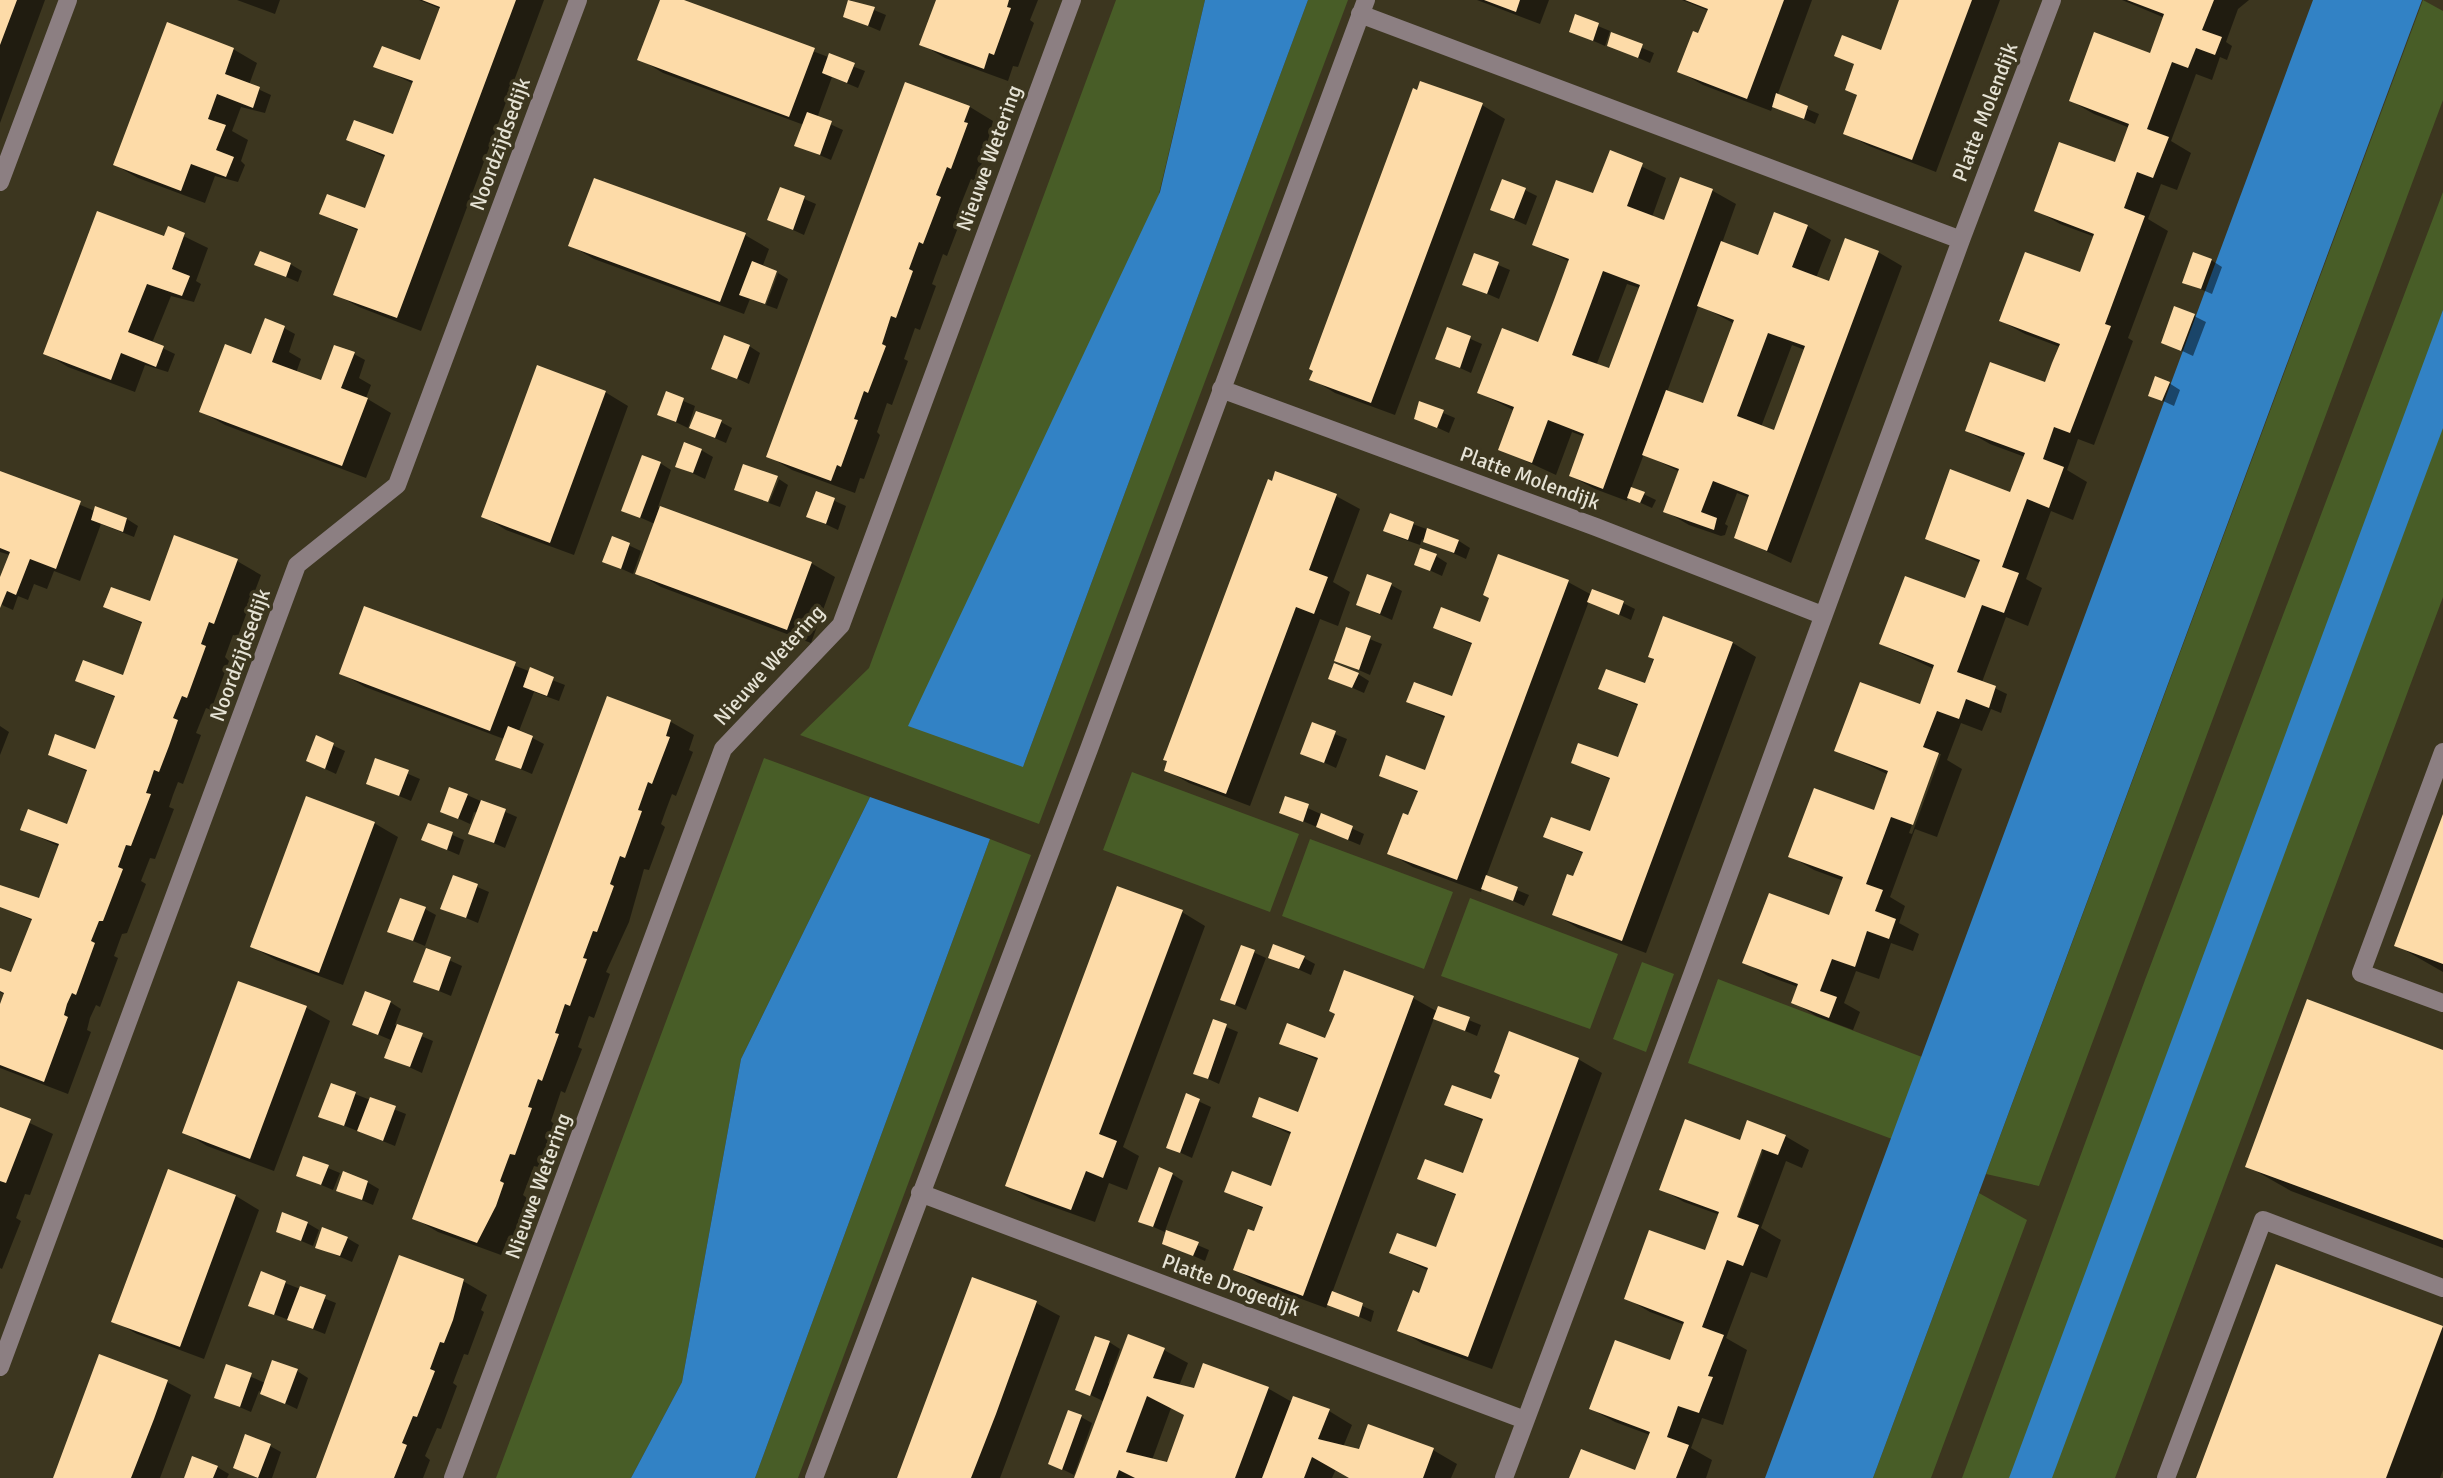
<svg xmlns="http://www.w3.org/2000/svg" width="2443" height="1478" font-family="Signika,sans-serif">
<rect width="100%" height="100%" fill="#3c361f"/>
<!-- green -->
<path fill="#485d27" d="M1116,0H1205L1023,767L1308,0H1348L1039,824L800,735L869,668Z
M2423,0L2443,11V100L2039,1186L1986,1174Z
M2443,192V597L2115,1478H1962L2145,980Z
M764,758L870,797L741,1059L682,1382L631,1478H496Z
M1132,772L1299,834L1270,912L1103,850Z
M990,839L1031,855L798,1478H755Z
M1310,839L1453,892L1424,969L1282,916Z
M1470,898L1618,954L1590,1029L1441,976Z
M1642,962L1674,974L1646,1052L1613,1039Z
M1718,979L1922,1057L1892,1139L1688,1063Z
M1979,1193L2027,1220L1931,1478H1873Z"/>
<!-- water -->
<path fill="#3282c5" d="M1205,0H1308L1023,767L908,726L1160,192Z
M2313,0H2422L1873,1478H1765Z
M2443,310V428L2052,1478H2009Z
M870,797L990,839L755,1478H631L682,1382L741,1059Z"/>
<!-- shadow -->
<path fill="#0007" fill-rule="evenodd" d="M0,0H45L0,123Z
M237,0H280L275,14Z
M419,0H544L421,331L359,307L335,294L359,231L321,214L366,211L386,158L349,140L394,137L414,84L376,66L421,62L441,9Z
M662,0H679L865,71L858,88L832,77L817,118L843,130L831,160L796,145L804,125L663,73L640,59Z
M850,0L886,15L880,31L845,16Z
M937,0H1038L1030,20L1034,23L1018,67L1013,66L1008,81L945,58L921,44Z
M1477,0H1549L1540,24Z
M1682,0H1812L1777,96L1819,114L1815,124L1773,106L1771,111L1703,85L1680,72L1709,11Z
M1901,0H2000L1936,172L1869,146L1845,133L1858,96L1847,89L1882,52Z
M2122,0H2249L2238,9L2226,42L2232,46L2227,60L2220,57L2212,80L2196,74L2171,141L2191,153L2177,190L2161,184L2148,219L2168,231L2128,338L2133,341L2094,445L2078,439L2067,470L2087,482L2073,520L2051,511L2026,579L2042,588L2028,626L2006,617L1982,682L2007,694L2001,713L1991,709L1982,731L1961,723L1947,760L1962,769L1937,837L1915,829L1890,897L1905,906L1899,923L1919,934L1913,951L1891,943L1879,979L1856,971L1844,1003L1860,1012L1853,1030L1816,1016L1793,1002L1798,987L1768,976L1745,962L1830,918L1844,881L1814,870L1790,856L1875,812L1889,775L1836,750L1921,706L1934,669L1881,644L1966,600L1980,563L1927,538L2012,494L2025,457L1990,444L1967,431L2046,384L2060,347L2025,334L2001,321L2081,275L2095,237L2060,224L2036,210L2116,164L2130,128L2094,114L2071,101L2151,55L2165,18ZM1937,754H1941L1912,834L1909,833Z
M1576,17L1610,31L1605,46L1571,31Z
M1612,35L1654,53L1650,63L1609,45Z
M233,49L257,63L249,85L271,95L265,113L241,107L232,131L248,140L241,161L245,165L238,182L215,176L205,203L138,178L115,165Z
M906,84L970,107L993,121L983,160L975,181L971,179L959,209L964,212L947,256L943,254L932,284L936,286L920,330L915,328L904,359L908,361L892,405L887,403L877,432L880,435L864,479L860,478L855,493L792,470L768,456Z
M1482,105L1505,119L1395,415L1335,393L1312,379Z
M1611,152L1666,178L1652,217L1665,222L1681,179L1713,191L1736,204L1722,243L1759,257L1807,226L1831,240L1816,278L1830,284L1878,252L1902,266L1791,563L1736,537L1750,498L1737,493L1725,524L1728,526L1725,535L1721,536L1689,525L1665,511L1680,472L1644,454L1631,488L1656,500L1652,508L1628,497L1627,501L1595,489L1571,476L1585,437L1572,432L1556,475L1500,449L1515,411L1480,393L1539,344L1570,262L1534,244L1595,196ZM1627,284L1640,288L1610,371L1596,366ZM1699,305L1735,324L1704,406L1667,392ZM1792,345L1805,350L1775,432L1761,427Z
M595,180L745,235L769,249L763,265L775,272L763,304L750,299L744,314L594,259L570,245Z
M781,189L816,204L804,235L769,219Z
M1525,190L1537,196L1526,225L1492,210Z
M169,229L208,248L196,281L201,284L194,302L171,296L152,343L175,354L168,372L145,365L135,392L68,367L45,353L165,239Z
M1475,255L1510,270L1499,299L1465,284Z
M2211,260L2222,267L2212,294L2184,282Z
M256,264H290L302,271L298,282Z
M778,273L788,279L777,309L766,305Z
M2194,316L2206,322L2193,356L2163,342Z
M284,328L295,334L289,352L301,359L296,373L322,383L354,354L365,360L359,378L371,385L366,398L391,413L366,478L225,425L202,412L252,356Z
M1448,329L1482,344L1471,373L1438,358Z
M749,346L760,353L749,384L714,368Z
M2169,383L2180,390L2174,406L2150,395Z
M605,392L628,406L574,555L506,530L483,516Z
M667,394L695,406L688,428L659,414Z
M1420,403L1455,418L1449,433L1416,418Z
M721,422L732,428L726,443L691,428Z
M701,450L713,457L705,479L677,466Z
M660,463L671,470L658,507L811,563L835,577L811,643L661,587L637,573L655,524L623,510Z
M0,472L95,511L127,519L138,526L134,537L101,524L80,581L54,571L47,589L34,584L28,600L18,596L13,610L4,606L0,603V581L10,555L0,552Z
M779,479L788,485L780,507L769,503Z
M817,493L846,506L838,530L808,516Z
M1336,496L1360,509L1333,582L1350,592L1338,626L1320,619L1250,806L1189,783L1166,770Z
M1391,516L1459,541L1470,548L1466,559L1422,539L1420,545L1397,537L1385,530Z
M175,538L237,561L261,575L238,636L233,635L225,657L229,661L211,710L206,708L196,733L201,735L183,784L178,782L173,795L169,807L174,809L155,859L150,858L141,881L146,884L127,933L122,934L114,956L118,958L100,1007L96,1005L90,1018L87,1030L91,1032L68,1094L0,1068V1009L5,995L0,992V970L12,975L33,921L0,906V890L2,886L40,900L60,847L22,829L68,826L88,772L50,754L96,752L116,698L77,680L124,678L143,624L105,606L151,603Z
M613,538L641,551L633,574L604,561Z
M1436,556L1447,563L1442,576L1416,564Z
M1568,582L1592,595L1623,603L1635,609L1631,620L1589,601L1486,877L1529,895L1524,906L1483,887L1481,892L1413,867L1389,853L1419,793L1381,775L1426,772L1446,719L1409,701L1453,698L1473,645L1435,628L1481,625Z
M1391,585L1402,591L1392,620L1358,605Z
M365,608L565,685L559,701L534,692L519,731L544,744L532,774L497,759L504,739L365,687L341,673Z
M1664,618L1733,643L1756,657L1646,953L1578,928L1554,914L1584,854L1545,837L1591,834L1611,780L1573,762L1619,760L1638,706L1600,688L1646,685Z
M1347,630L1382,644L1370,675L1336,660Z
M1358,674L1369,681L1364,693L1330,678Z
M608,699L671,722L694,735L689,750L693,752L676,796L672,794L666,810L661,824L665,827L649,870L644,869L629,922L606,972L610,974L594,1018L589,1016L578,1047L582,1049L565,1093L561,1091L551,1121L554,1124L538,1167L534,1166L523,1195L527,1198L511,1241L507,1240L501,1255L438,1232L414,1218Z
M1313,725L1347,739L1336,768L1303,753Z
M0,726L9,732L0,755Z
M317,738L345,751L336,774L308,761Z
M376,760L420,779L411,801L368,783Z
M467,795L517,817L505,848L470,833L478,813L474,812L470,824L442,811Z
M1286,798L1364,834L1360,845L1281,812Z
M2443,819V972L2396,945Z
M374,823L398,837L343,985L276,960L252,947Z
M429,825L464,840L459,855L424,840Z
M454,877L489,892L478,923L442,908Z
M425,909L436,915L425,946L389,931Z
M1182,912L1205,926L1123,1147L1139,1156L1127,1190L1109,1183L1095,1222L1031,1199L1007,1185Z
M1242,947L1266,958L1246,1010L1222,999Z
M427,950L462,966L451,996L415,981Z
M1270,957L1304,958L1315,964L1311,975Z
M239,983L307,1008L330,1021L274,1171L207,1146L184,1132Z
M1413,998L1438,1012L1439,1008L1481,1025L1477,1036L1434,1018L1332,1293L1374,1311L1371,1322L1328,1303L1326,1308L1258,1283L1235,1269L1255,1233L1264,1209L1226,1191L1272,1188L1292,1135L1254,1117L1299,1114L1319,1061L1281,1043L1326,1040Z
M390,1002L401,1009L395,1025L433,1041L422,1073L387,1057L393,1041L354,1024Z
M1214,1022L1238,1032L1219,1084L1195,1073Z
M2443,1051V1248L2291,1191L2247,1166Z
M1578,1059L1602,1073L1492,1369L1423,1344L1400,1330L1420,1295L1429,1271L1391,1253L1437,1250L1457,1196L1419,1178L1464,1175L1484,1122L1447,1104L1492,1101Z
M332,1085L406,1114L395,1146L320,1116Z
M1187,1096L1211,1107L1192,1158L1168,1147Z
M0,1109L53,1134L30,1195L25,1194L16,1218L21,1221L2,1269L0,1268Z
M1785,1136L1809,1150L1802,1168L1786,1161L1761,1228L1781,1240L1767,1278L1751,1272L1726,1338L1747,1350L1723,1425L1702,1418L1691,1448L1712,1460L1706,1478H1571L1636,1472L1650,1435L1615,1422L1591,1409L1671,1362L1685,1325L1650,1312L1626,1298L1706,1252L1720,1215L1684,1202L1661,1189L1741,1142ZM1760,1151H1763L1735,1226L1732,1225Z
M304,1158L340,1173L333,1190L298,1175Z
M169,1172L236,1196L259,1210L204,1359L137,1334L114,1321Z
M1172,1174L1183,1181L1165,1231L1209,1250L1205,1261L1164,1243L1167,1233L1140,1221Z
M367,1182L379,1189L373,1205L338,1190Z
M307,1223L319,1230L313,1246L278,1231Z
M347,1238L359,1245L352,1262L317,1247Z
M2277,1266L2443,1328V1470L2440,1478H2198Z
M262,1274L336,1303L325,1334L250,1305Z
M463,1281L487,1295L481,1310L484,1312L468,1355L464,1354L453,1383L457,1386L441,1429L437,1428L425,1456L430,1460L423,1478H318Z
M1036,1303L1060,1316L1000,1478H899Z
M1109,1342L1120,1349L1108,1383L1111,1384L1164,1350L1188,1363L1179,1386L1195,1390L1204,1365L1269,1389L1292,1402L1329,1411L1352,1425L1343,1447L1360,1451L1433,1450L1457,1464L1451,1478H1351L1336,1469L1332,1478H1076L1105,1402L1078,1389ZM1171,1408L1186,1416L1168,1464L1152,1460Z
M227,1366L265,1383L297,1371L308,1378L297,1409L259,1391L251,1412L216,1397Z
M167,1382L191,1395L160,1478H55Z
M1081,1417L1092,1423L1074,1475L1050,1463Z
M270,1446L281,1452L272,1478H257L235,1467Z
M217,1467L229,1474L227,1478H186Z"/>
<!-- building -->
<path fill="#fddba8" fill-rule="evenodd" d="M0,0H17L0,45Z
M422,0H516L397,318L333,295L358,229L319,214L327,194L365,208L385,155L346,140L354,120L393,134L413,81L373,67L382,46L420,60L440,7Z
M660,0H684L815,48L789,117L637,60Z
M848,0L875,7L868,26L843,17Z
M936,0H1009L1007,7L1011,8L994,55L989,53L984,69L919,45Z
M1484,0H1520L1516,12Z
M1685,0H1784L1747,99L1677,72L1693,31L1698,33L1708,9Z
M1899,0H1972L1912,160L1843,134L1857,95L1845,90L1854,64L1834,56L1842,35L1881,50Z
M2127,0H2214L2202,30L2222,37L2215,55L2196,48L2188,68L2172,62L2147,129L2169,137L2153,178L2137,172L2124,208L2145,216L2105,324L2111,326L2070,433L2054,427L2043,459L2064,467L2049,508L2027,499L2002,567L2019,573L2004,613L1982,605L1957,672L1996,686L1989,708L1966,699L1959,719L1937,711L1923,747L1939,753L1913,825L1891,817L1866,884L1883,890L1875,911L1896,919L1889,939L1867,931L1855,967L1832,959L1820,991L1837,997L1829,1018L1791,1003L1798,984L1742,963L1769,893L1829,915L1843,877L1788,857L1814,788L1874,810L1888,771L1834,751L1860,682L1920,704L1934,665L1879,644L1905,576L1965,598L1980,560L1925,539L1950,469L2010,492L2025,453L1965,431L1990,362L2045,382L2052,363L2060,344L1999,321L2025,252L2080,272L2094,234L2034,211L2059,142L2115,162L2129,124L2069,101L2094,32L2150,53L2164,14Z
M1575,14L1599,23L1593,41L1569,32Z
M167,22L234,48L225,74L260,87L253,108L217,94L208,119L226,125L216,150L234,157L226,177L191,164L181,191L113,165Z
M1611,32L1643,44L1638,58L1607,46Z
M829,53L855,63L847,83L822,73Z
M1420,81L1483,103L1371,403L1309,380L1313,371L1309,369L1402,118L1413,88L1417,90Z
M905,82L970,106L964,122L968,123L951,169L947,167L936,195L941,197L923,244L919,242L909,269L913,271L896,318L891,316L882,344L886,346L868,393L864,391L854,419L858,420L841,467L837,465L831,481L766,457Z
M1776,93L1808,106L1804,119L1772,107Z
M807,112L832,121L820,155L794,146Z
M1610,150L1643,163L1627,206L1664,220L1680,177L1713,189L1603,489L1569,476L1584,434L1548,420L1532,463L1498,450L1514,407L1477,393L1502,328L1538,342L1554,300L1569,259L1532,245L1556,180L1593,193ZM1603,271L1640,285L1609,368L1572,355Z
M594,178L746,233L720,302L568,246Z
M1502,179L1526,188L1514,219L1490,210Z
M780,187L805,196L793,230L767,220Z
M97,211L164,236L168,226L185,233L172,269L190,276L182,296L147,284L128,332L164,346L156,367L121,353L111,380L43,354Z
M1774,212L1808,225L1792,267L1829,281L1845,238L1879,251L1767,551L1734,538L1749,495L1713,481L1701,512L1717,518L1714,530L1663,512L1679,469L1642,455L1666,390L1703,403L1734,320L1697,306L1721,241L1758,255ZM1768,333L1805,346L1774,430L1737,416Z
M260,251L291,263L286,277L254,265Z
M2193,252L2212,259L2201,289L2182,283Z
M1474,253L1499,262L1487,294L1462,285Z
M752,261L777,271L765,304L739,295Z
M2174,306L2195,314L2181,351L2161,343Z
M265,318L285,326L272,362L321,380L334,345L355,352L341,388L368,398L342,466L199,412L225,344L251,354Z
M1447,327L1471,336L1460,368L1435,359Z
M724,335L750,345L737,379L711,369Z
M537,365L606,391L550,543L481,517Z
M2155,376L2170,382L2162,401L2148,396Z
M666,391L684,398L676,422L657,415Z
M1419,401L1444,410L1437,428L1414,419Z
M696,411L722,420L715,438L689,428Z
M684,442L702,449L693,473L675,467Z
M642,455L661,462L640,518L621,511Z
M743,464L778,476L768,502L734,490Z
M0,471L81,501L56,569L30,559L16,595L7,591L0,608V577L10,552L0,548Z
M1275,471L1337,494L1309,570L1328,577L1314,614L1296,607L1226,794L1164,771L1167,761L1163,760L1268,479L1272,481Z
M1631,487L1645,492L1640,503L1627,498Z
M816,491L835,498L826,524L806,517Z
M95,506L127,518L123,532L91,520Z
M660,506L812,562L787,630L635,574Z
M1390,513L1414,522L1408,540L1383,531Z
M1427,528L1459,540L1454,553L1423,542Z
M174,535L238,559L214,624L209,622L201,644L206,646L187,698L182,696L173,718L178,720L169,746L159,772L154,770L150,782L146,793L151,794L131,846L126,845L118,867L123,869L103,921H99L91,941L95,943L76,995L72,993L67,1004L64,1015L68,1017L44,1082L0,1065V1004L4,993L0,991V968L11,972L32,919L0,907V885L39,898L59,844L20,830L28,809L67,824L87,770L48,755L55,734L95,749L115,696L75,681L83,660L123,675L142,622L103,607L111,587L150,601Z
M612,536L630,543L621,569L602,562Z
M1420,548L1437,554L1430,571L1414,565Z
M1498,554L1569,580L1457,880L1387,854L1403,813L1408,815L1418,791L1379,776L1386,755L1425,770L1445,716L1406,702L1414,682L1452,696L1472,643L1433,628L1441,607L1480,622L1489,598L1483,595Z
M1367,574L1392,583L1380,614L1356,605Z
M1592,589L1624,601L1619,615L1587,602Z
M364,606L516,662L490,731L339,674Z
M1663,616L1733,642L1622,941L1552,915L1567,874L1573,876L1583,852L1543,837L1551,817L1590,831L1610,778L1571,763L1578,743L1618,757L1638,704L1598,689L1606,669L1645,683L1654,659L1648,657Z
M1346,627L1371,636L1359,670L1334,661Z
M1334,663L1359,673L1352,688L1328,679Z
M530,667L554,677L547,696L523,687Z
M607,696L671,720L666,736L670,737L652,784L648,782L638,810L642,811L625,858L620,856L610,884L614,886L597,932L593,931L583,958L587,959L570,1006L565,1004L555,1033L559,1034L542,1081L538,1079L528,1107L532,1108L515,1155L510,1154L500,1181L504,1183L496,1206L477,1243L412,1219Z
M1312,722L1336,731L1324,763L1300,754Z
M508,726L533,736L521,769L495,760Z
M316,735L334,743L325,769L306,761Z
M375,758L409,770L399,796L366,784Z
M449,787L468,794L458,819L440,812Z
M306,796L375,822L319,973L250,947Z
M1285,796L1309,804L1303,822L1279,813Z
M481,800L506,809L494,843L468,834Z
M1321,813L1353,826L1348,840L1316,827Z
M2443,814V964L2394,946Z
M428,823L453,832L447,850L421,840Z
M453,875L478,884L466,918L440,909Z
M1486,875L1518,887L1513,901L1481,889Z
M1117,886L1183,910L1099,1134L1117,1141L1103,1178L1086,1171L1071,1210L1005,1186Z
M400,898L426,907L413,941L387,932Z
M1273,944L1305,956L1299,969L1268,958Z
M1241,945L1255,950L1235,1005L1220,1000Z
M426,948L451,957L439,991L413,982Z
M1344,970L1414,996L1303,1296L1233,1270L1248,1229L1254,1231L1263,1207L1224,1192L1232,1171L1271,1186L1291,1132L1252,1117L1259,1097L1298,1112L1318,1058L1279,1044L1287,1023L1325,1038L1335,1014L1329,1011Z
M238,981L307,1006L250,1159L182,1133Z
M365,991L391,1001L378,1035L352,1025Z
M2307,999L2443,1050V1240L2245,1167Z
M1438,1006L1470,1017L1465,1031L1433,1019Z
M1213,1019L1227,1024L1208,1079L1193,1074Z
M397,1024L423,1033L410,1067L384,1058Z
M1509,1031L1579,1058L1468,1357L1397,1331L1413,1290L1419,1293L1428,1268L1389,1253L1397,1233L1436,1247L1456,1194L1417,1179L1425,1159L1463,1173L1483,1119L1444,1105L1452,1085L1491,1099L1500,1075L1494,1072Z
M331,1083L356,1092L344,1126L318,1117Z
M1186,1093L1200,1099L1180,1153L1166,1148Z
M370,1097L396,1106L383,1141L357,1131Z
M0,1107L31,1119L6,1183L0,1181Z
M1685,1119L1740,1140L1747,1120L1786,1135L1778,1155L1762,1149L1737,1217L1759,1225L1743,1266L1727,1260L1702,1327L1724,1335L1708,1376L1713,1377L1699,1413L1678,1406L1667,1437L1689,1445L1676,1478H1569L1581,1449L1635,1470L1650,1432L1589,1409L1615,1340L1670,1360L1684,1322L1624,1299L1649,1230L1705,1250L1719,1212L1659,1190Z
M303,1156L329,1165L321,1185L296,1176Z
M1159,1167L1173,1173L1153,1227L1138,1222Z
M168,1169L236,1195L180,1347L111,1322Z
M343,1171L368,1181L362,1200L336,1191Z
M282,1212L308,1222L301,1241L276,1232Z
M322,1227L348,1237L340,1256L315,1248Z
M1166,1230L1199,1242L1193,1256L1162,1244Z
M399,1255L464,1279L453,1320L444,1343L440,1342L430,1369L435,1371L417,1417L413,1416L402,1443L407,1445L394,1478H316Z
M2276,1264L2443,1326L2386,1478H2196Z
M261,1271L286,1281L274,1315L248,1306Z
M972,1277L1037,1301L996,1414L971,1478H897Z
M300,1286L326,1295L313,1329L287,1320Z
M1332,1291L1363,1303L1359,1317L1327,1305Z
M1128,1334L1165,1348L1153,1378L1194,1388L1203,1363L1269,1387L1235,1478H1135L1119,1470L1116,1478H1074ZM1147,1396L1184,1415L1167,1462L1126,1452Z
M1095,1336L1110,1341L1090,1396L1075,1390Z
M99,1354L168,1380L154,1419L131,1478H53Z
M272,1360L298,1369L285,1404L260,1394Z
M226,1364L252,1373L240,1407L214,1398Z
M1293,1396L1330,1409L1318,1439L1359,1449L1368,1424L1434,1448L1423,1478H1349L1312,1457L1304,1478H1262Z
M1068,1410L1082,1415L1062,1470L1048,1464Z
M245,1434L271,1444L258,1478L233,1468Z
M192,1456L218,1466L213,1478H184Z"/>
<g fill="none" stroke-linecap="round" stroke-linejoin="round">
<!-- minor -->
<path stroke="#8c7f82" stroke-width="18" d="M1360,14L1961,240
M0,182L68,0
M1221,389L1596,527L1822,615
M2443,752L2361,973L2443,1003
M920,1193L1525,1420
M0,1367L297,565L397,485L578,0
M453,1478L723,749L841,625L1072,0
M814,1478L1089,749L1366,0
M1504,1478L1692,975L1961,240L2052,0
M2166,1478L2263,1220L2443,1288"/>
</g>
<g text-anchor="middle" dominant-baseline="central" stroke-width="7" stroke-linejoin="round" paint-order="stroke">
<!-- street labels -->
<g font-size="21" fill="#e6e3d5" stroke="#3c361f">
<text transform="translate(1985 112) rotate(-69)">Platte Molendijk</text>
<text transform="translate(500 144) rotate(-70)">Noordzijdsedijk</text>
<text transform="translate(989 158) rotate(-70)">Nieuwe Wetering</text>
<text transform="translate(1530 478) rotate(20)">Platte Molendijk</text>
<text transform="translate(240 655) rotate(-70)">Noordzijdsedijk</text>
<text transform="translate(769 665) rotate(-48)">Nieuwe Wetering</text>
<text transform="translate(538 1186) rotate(-70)">Nieuwe Wetering</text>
<text transform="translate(1231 1285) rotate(20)">Platte Drogedijk</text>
</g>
</g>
</svg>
